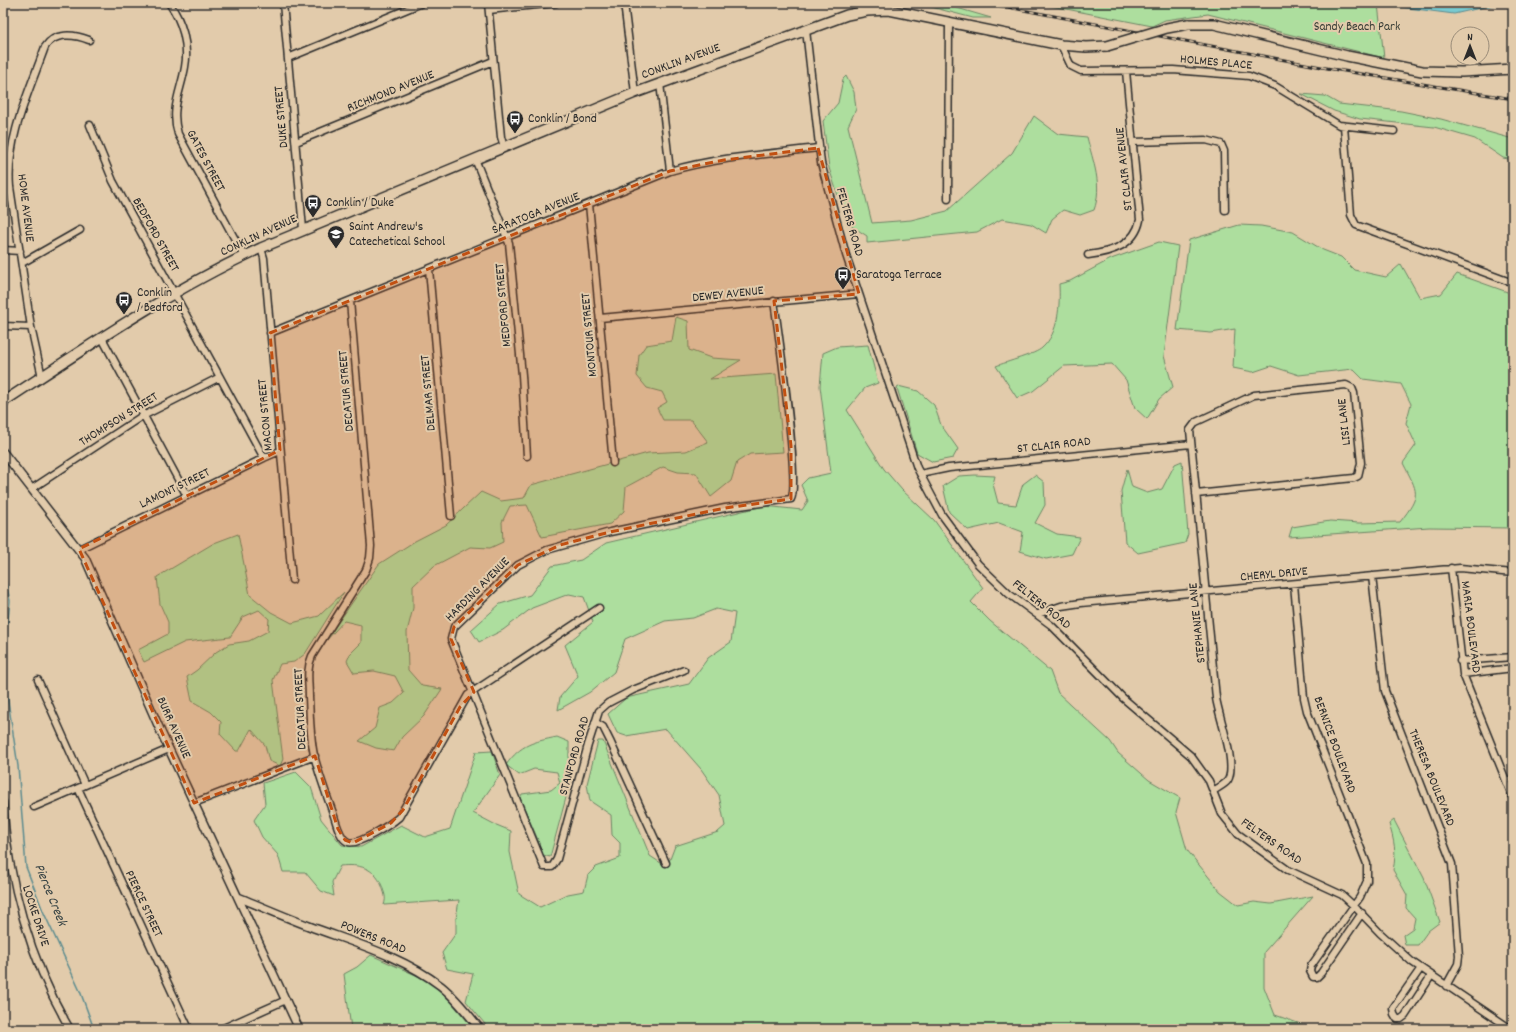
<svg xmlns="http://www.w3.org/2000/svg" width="1516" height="1032" font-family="Dekko,sans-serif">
<rect width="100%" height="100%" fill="#e2cbab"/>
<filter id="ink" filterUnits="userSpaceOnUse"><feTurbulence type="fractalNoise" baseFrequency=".025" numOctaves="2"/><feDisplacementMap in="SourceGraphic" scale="8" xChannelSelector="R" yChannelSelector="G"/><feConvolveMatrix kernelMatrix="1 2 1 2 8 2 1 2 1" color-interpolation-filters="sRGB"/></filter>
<g filter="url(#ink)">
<!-- green -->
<path fill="#adde9e" stroke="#6c8464" d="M916,3H940L991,18H973Z
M1036,3L1378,4L1384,58L1208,14L1165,20L1152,26Z
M846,76L854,92L856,109L848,126L872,223L911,220L947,211L1012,153L1034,116L1058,134L1087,137C1093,162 1103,185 1094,210L1080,215L1063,210L1052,219L1046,233L1031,224L1002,219L977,232L867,243V236L847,223L829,168L823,121L838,103L843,79Z
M1301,94L1325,96L1339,104L1401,111L1441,119L1513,139V160L1503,158L1475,139L1434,127L1360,119L1334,111Z
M1239,225L1261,226L1293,232L1323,250L1341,257L1354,270L1386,277L1401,264L1420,298L1441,294L1457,274L1513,294V528L1429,527L1289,537L1292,527L1330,521L1359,523L1400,522C1422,494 1418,493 1403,463L1416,445L1406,423L1411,404L1401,384L1363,379L1353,369L1299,375L1271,366L1253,372L1233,368L1235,329L1211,333L1177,330L1189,240Z
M1159,242L1178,246L1164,356L1173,387L1159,399L1147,419L1135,408L1126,380L1112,364L1064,366L1033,391L1017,398L996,366C1006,362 1036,354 1042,348C1059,333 1060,305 1059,284L1070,281L1111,259Z
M676,317L688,321L689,350L711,358L741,360L710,379L776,374L783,452L750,454L737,462L731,481L711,497L696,473L678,472L663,467L626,487L624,511L610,524L542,537L527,505L510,506L502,522L503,542L490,548L470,547L434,566L413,586V608L407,632L408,670L422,686L442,689L424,716L402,737L394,751L376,748L359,741L375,728L380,708L393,703L404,693L395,676L374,671L354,673L347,661L350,654L361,643V625L344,621L324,643L379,564L415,541L446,525L481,492L501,501L524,498L531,485L648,453L686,451L708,442L691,420H663L657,408L667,402L662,392L647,388L637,376L639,355L646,345L672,341Z
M868,345L878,383L865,388L847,410L884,469L902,490L934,520L983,588L971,602L990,621L1050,671L1058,693L1110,741L1118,753L1149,780L1180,798L1176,812L1187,850L1220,891L1238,905L1254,902L1271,904L1313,896L1264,952V987L1275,1015L1315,1029H489L466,1001L473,974L447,969L442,953L456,933V919L459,900L384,905C387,897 384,893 382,886C374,867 359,864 340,866L332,882L334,896L321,891L305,872H283L278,855L262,837L254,820L265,804L263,783L296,772L311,787L321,819L342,845L361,847L401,825L425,837L450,829L476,752L492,751L500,775L473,813L494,824L511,831L510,852L519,894L540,907L568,894L584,891L588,875L596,867L620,858V843L612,835L611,815L590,801L587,784L598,741H603L650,856L667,867L675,846L718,832L725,826L719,795L701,769L666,729L626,736L617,733L608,714L626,698L689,684L708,658L731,642L735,613L716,609L693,618L665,621L625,639L614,672L590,692L558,710L560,697L578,676L565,645L593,622L584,597L569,594L532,608L503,630L479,642L471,630L500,604L530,595L552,566L581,560L606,543L764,506L802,510L808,501L801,485L808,478L831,473L820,386L823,353L837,347Z
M898,386L918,391L934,405L941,425L958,449L953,458L933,462L917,453L897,388Z
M1182,461L1188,534L1185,543L1138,553L1125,542L1121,491L1127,469L1132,487L1147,493L1162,489L1175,464Z
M975,475L995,476L993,484L998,503L1016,505L1023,484L1035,475L1044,482L1045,505L1035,523L1057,534L1080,537L1072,554L1046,559L1020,551L1023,532L999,523L968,530L949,512L943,486L959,476Z
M238,534L250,595L271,612L292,623L319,616L344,592L305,654L294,662L280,664L273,680L283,759L280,766L269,761L265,745L251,729L239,751H236L220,734L221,722L211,712L192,701L187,677L197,670L216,652L229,644L249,641L268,631L269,619L259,610L243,617L230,637L185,642L144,662L138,650L168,634V622L160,604L157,577L214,543Z
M557,737L569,742V770L571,779L550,857L543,855L538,840L520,798L522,794L551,790L560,783L557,772L534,769L519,775L506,765C521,744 533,742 557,737Z
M1394,820L1424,878L1440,922L1428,931L1418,945H1405L1403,935L1413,928L1415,918L1406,908L1407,895L1393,870C1397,853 1394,840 1389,824Z
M371,955L429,981L451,1002L474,1029H351L344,974L357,967Z"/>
<!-- water -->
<path fill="#79cad0" stroke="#5a8a8e" d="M1369,3H1502L1454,14Z"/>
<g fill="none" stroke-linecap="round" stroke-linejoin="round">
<!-- stream -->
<path stroke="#5a8a8e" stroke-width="1.5" d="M3,570L10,601L7,628L6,688L18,766L26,867L43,911L80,991L94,1029"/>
<!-- minor casing -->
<g stroke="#2b2b2b" stroke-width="9">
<path id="minor" d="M169,3C182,21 189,45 185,67C181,91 170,109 178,134L244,256
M283,3L303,229
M488,3L501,137L504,147
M624,3L635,93
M489,10L556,3
M806,30L821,163L846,255L917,468L942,515L978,564L1009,594L1051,625L1123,698L1191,756L1209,781L1222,814L1238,834L1288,870L1342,895L1353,905L1380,933L1412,962L1511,1029
M1061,45L1071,66L1081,71L1173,70L1249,76L1275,86L1339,125L1394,131
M288,58L422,3
M660,83L670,171
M90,125L113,181L264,458
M1344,126L1351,215L1356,225L1513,283
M296,142L493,61
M1133,142L1206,140L1221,144L1224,151L1225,210
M475,159L509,243L522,375L527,456
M948,199L949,21
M589,204L613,463
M261,248L264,258L292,580
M3,250L20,251
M1088,255C1112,252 1135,245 1140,220L1126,71
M22,263L80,230
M429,269L451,516
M350,301L371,546L370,558L366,570L312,656C306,669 309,683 309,697C310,717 310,736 314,755C319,775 326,794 333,813C336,821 339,838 348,842C358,846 391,824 399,817L468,695L599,608
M600,318L859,294
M3,326L31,327
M270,333L670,171C718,157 769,154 818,148
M102,338L187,496
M42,377L31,327L10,187C6,138 29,92 45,47C54,32 74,34 89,40
M920,474L949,468L1191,444
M33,488L139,418L220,377
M1196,494L1354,478L1358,476L1361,463L1354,393L1352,388L1346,385L1254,395L1196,422L1190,430L1216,698C1219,718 1237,763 1228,780C1225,785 1217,788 1213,791
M79,549L264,458L280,451
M1451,568L1463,674L1513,798
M1372,576L1385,691L1452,864L1459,956L1458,964L1446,986
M1294,584L1304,698L1307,711L1367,864V881L1360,897L1311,966L1310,971L1313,977H1317L1321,973L1362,913
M1038,614L1061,606L1081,603L1460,568L1513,573
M1460,661L1513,657
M684,670L633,690L608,703L599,711L588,745L557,859L552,867H544L451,639L454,627L518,565L547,550L610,532L725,508L791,499C800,485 778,329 774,301
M1463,674L1513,668
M38,680L85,785
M595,722L603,727L610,741L666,863
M78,788L189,1029
M3,802C8,881 30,961 70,1029
M194,803L315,756
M34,807L169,749
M1421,968L1393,1008L1394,1014L1397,1019H1401L1405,1016L1431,976
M221,1029L286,1000"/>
</g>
<!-- tertiary casing -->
<g stroke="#2b2b2b" stroke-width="10">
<path id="tertiary" d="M3,452L85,558L161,732L299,1029
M238,897C262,907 285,917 309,926C354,943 402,956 441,986C456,998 468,1014 480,1029"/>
</g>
<!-- primary casing -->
<g stroke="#2b2b2b" stroke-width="12">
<path id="primary" d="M1188,24H1214L1347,56L1422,71L1462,72L1513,69
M3,402C87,347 170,290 261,248L635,93L847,15L867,11L889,10L1061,45L1086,47L1107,46"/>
</g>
<!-- minor -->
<use href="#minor" stroke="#e2cbab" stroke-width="6"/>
<!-- tertiary -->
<use href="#tertiary" stroke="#e2cbab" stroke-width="7"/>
<!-- primary -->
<use href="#primary" stroke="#e2cbab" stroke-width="9"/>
<!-- rail casing -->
<g stroke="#2b2b2b" stroke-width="3">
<path id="rail" d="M986,3L1332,69L1513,99"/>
</g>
<!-- rail -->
<use href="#rail" stroke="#e2cbab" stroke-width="1.5" stroke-dasharray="4.5" stroke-linecap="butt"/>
<!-- primary-bridge casing -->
<g stroke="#2b2b2b" stroke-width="12" stroke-linecap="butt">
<path id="primary-bridge" d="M1107,46L1167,28L1188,24"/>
</g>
<!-- primary-bridge -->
<use href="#primary-bridge" stroke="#e2cbab" stroke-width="9"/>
</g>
</g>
<!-- marked area -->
<path fill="#c25012" fill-opacity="0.2" stroke="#c25012" stroke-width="3" stroke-dasharray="8 5" stroke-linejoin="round" d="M818,148L859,294L774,301L791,446V499L725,508L610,532L560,545L518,565L454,627L451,639L474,692L460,707L403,810L391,823L353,843L345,840L338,829L315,756L194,803L79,549L280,450L270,333L670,171L724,160Z"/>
<!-- icons -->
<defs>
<g id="bus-pin" transform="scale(0.9)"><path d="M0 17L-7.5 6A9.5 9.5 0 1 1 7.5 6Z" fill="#2b2b2b" stroke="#e2cbab"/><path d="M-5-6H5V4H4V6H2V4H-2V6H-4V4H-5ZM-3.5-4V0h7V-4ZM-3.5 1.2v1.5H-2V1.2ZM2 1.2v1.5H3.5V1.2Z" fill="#fff"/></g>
<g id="school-pin" transform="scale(0.9)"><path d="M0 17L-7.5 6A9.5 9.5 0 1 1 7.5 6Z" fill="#2b2b2b" stroke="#e2cbab"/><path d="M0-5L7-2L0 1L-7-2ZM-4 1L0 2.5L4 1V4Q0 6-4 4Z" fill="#fff"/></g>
</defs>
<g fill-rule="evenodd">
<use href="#bus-pin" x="515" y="119"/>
<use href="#bus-pin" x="313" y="203"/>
<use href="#school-pin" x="336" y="234"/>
<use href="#bus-pin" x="843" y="275"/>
<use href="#bus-pin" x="124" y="300"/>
</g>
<g text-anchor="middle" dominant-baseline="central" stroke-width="4" stroke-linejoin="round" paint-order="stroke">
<!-- park labels -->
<g font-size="13" fill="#383d36" stroke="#e2cbab">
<text x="1357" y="27">Sandy Beach Park</text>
</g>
<!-- street labels -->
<g font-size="13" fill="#2b2b2b" stroke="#e2cbab">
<text transform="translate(681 62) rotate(-20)">CONKLIN AVENUE</text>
<text transform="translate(1216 63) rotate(5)">HOLMES PLACE</text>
<text transform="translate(391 92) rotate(-22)">RICHMOND AVENUE</text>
<text transform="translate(282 117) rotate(-95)">DUKE STREET</text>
<text transform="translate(205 161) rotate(62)">GATES STREET</text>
<text transform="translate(1125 169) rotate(-96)">ST CLAIR AVENUE</text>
<text transform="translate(25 208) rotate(83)">HOME AVENUE</text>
<text transform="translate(536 214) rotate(-22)">SARATOGA AVENUE</text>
<text transform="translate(849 222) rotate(74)">FELTERS ROAD</text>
<text transform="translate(155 235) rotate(61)">BEDFORD STREET</text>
<text transform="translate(259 236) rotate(-25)">CONKLIN AVENUE</text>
<text transform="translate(728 295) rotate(-6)">DEWEY AVENUE</text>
<text transform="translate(504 305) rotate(-95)">MEDFORD STREET</text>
<text transform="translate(590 335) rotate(-95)">MONTOUR STREET</text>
<text transform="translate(347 391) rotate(-95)">DECATUR STREET</text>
<text transform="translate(429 393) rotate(-95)">DELMAR STREET</text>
<text transform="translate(266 415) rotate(-95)">MACON STREET</text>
<text transform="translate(119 420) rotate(-32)">THOMPSON STREET</text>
<text transform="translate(1345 422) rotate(-96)">LISI LANE</text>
<text transform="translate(1054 446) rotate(-6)">ST CLAIR ROAD</text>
<text transform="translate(175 489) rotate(-26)">LAMONT STREET</text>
<text transform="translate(1274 575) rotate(-5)">CHERYL DRIVE</text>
<text transform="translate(478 590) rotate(-45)">HARDING AVENUE</text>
<text transform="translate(1041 605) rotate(39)">FELTERS ROAD</text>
<text transform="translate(1198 623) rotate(-96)">STEPHANIE LANE</text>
<text transform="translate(1470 627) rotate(83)">MARIA BOULEVARD</text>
<text transform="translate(301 709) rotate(-93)">DECATUR STREET</text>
<text transform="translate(173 728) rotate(66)">BURR AVENUE</text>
<text transform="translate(1334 745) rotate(70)">BERNICE BOULEVARD</text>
<text transform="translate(575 756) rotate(-74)">STANFORD ROAD</text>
<text transform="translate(1431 778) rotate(68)">THERESA BOULEVARD</text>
<text transform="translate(1271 842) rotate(35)">FELTERS ROAD</text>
<text transform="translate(143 904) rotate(65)">PIERCE STREET</text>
<text transform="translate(35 916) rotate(72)">LOCKE DRIVE</text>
<text transform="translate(373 938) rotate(22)">POWERS ROAD</text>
</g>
<!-- poi labels -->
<g font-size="13" fill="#2b2b2b" stroke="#e2cbab" text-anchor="start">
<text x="528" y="119">Conklin / Bond</text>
<text x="326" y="203">Conklin / Duke</text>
<text x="349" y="227">Saint Andrew's<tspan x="349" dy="15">Catechetical School</tspan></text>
<text x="856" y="275">Saratoga Terrace</text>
<text x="137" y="293">Conklin<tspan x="137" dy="15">/ Bedford</tspan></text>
</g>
<!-- water labels -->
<g font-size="14" font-style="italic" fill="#374344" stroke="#e2cbab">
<text transform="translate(50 895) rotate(68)">Pierce Creek</text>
</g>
</g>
<!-- margin -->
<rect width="1516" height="1032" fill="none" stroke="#e2cbab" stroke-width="16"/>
<rect x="8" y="8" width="1500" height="1016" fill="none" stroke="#2b2b2b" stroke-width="1.5" filter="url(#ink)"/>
<!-- north arrow -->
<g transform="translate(1470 46)"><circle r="19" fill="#e2cbab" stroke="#998b78"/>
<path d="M0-3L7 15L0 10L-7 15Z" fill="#2b2b2b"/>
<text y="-6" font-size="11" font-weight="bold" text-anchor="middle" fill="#2b2b2b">N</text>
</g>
</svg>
